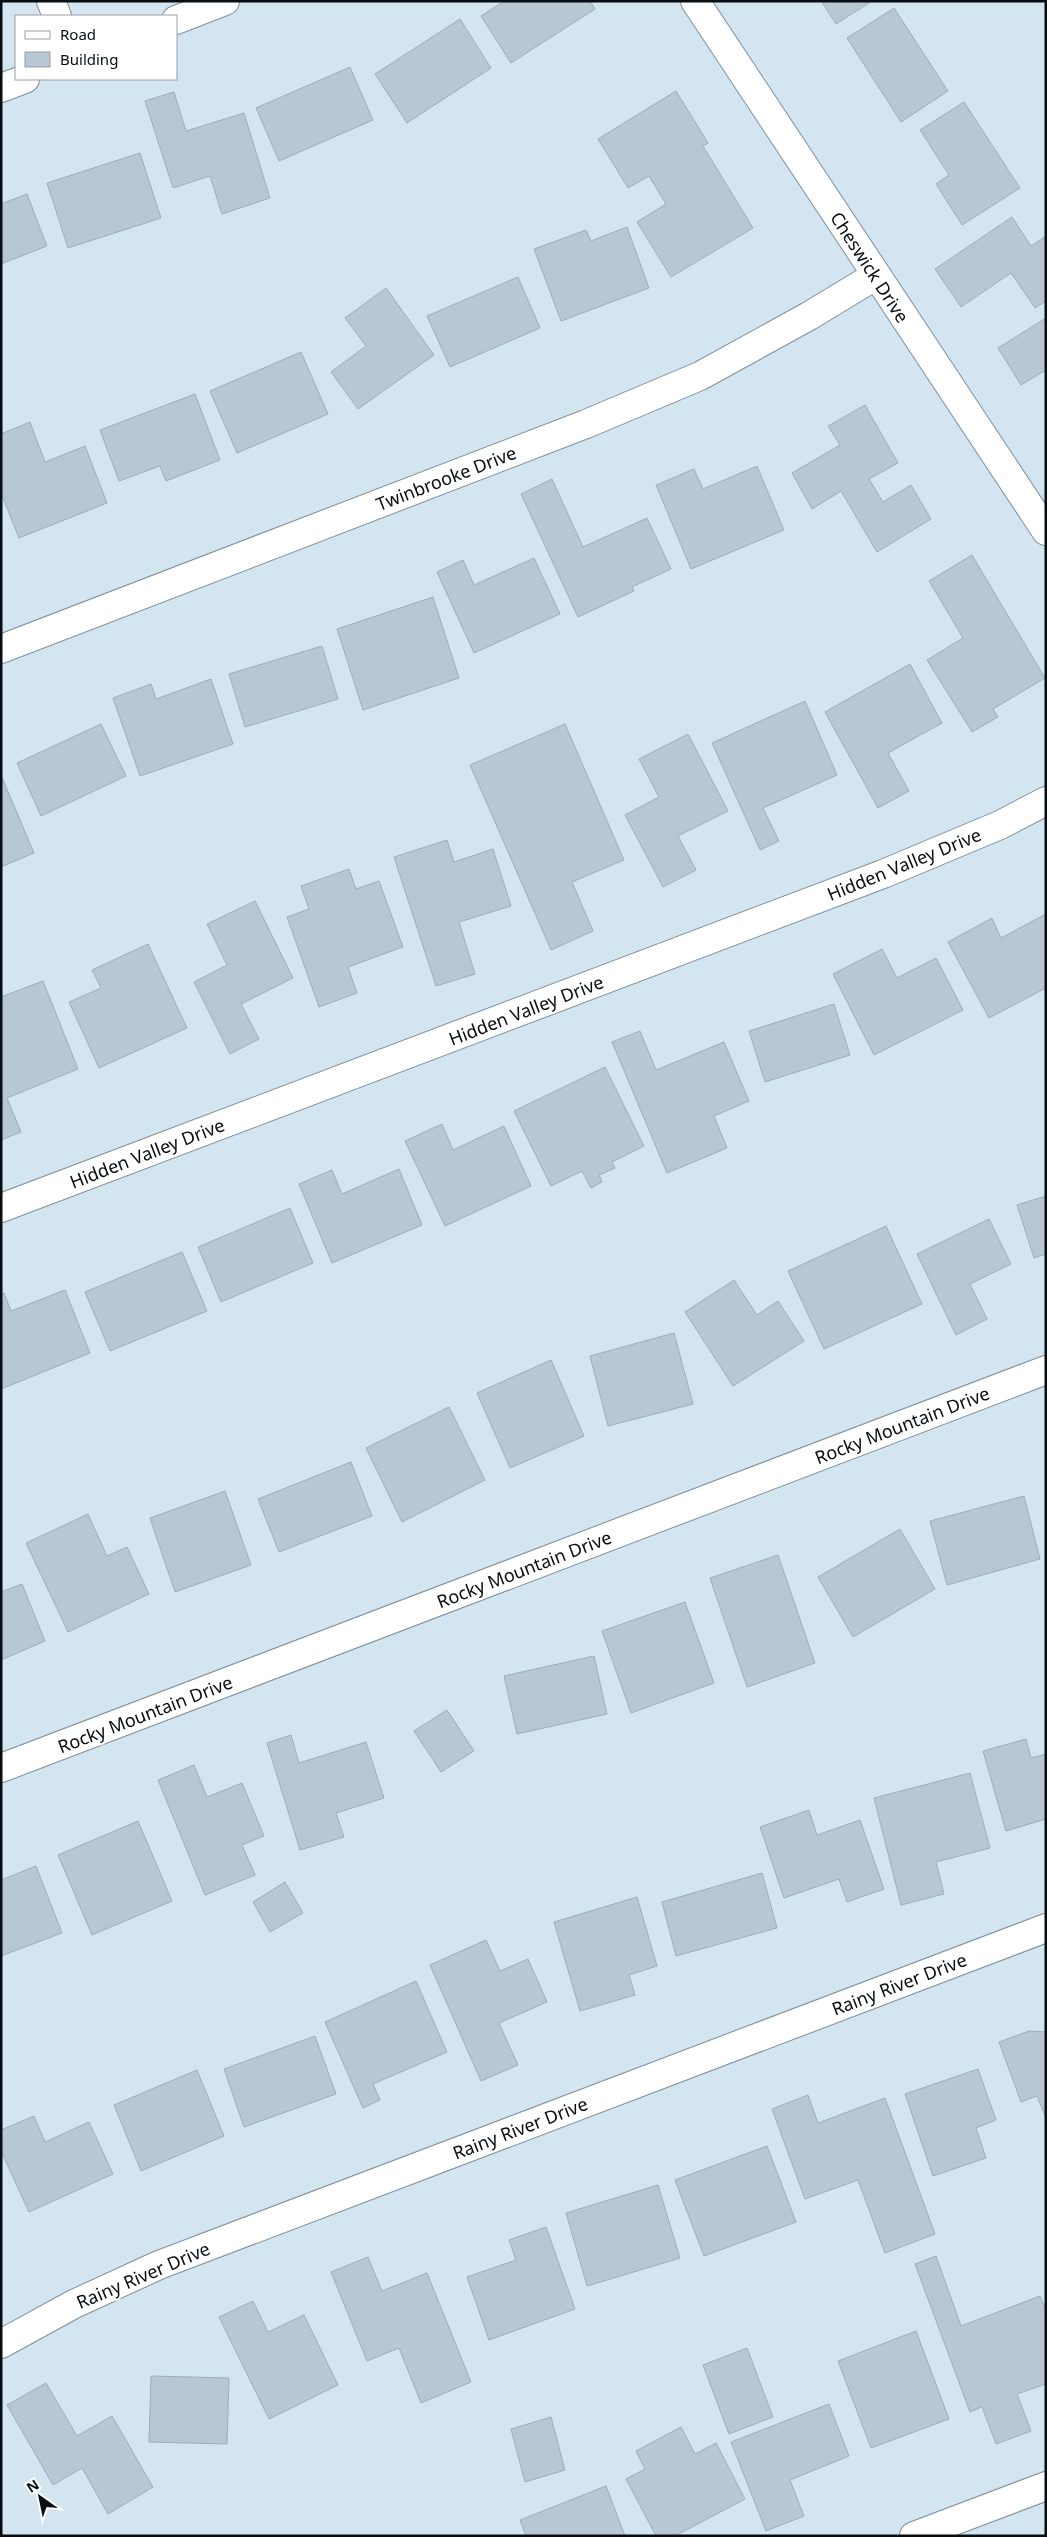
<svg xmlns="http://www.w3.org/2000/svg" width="1047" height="2537" font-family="'Noto Sans',sans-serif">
<rect width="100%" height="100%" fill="#d4e5f2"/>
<!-- building -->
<path fill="#b7c7d4" stroke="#9dadba" d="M504,1H590L595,9L511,63L481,16Z
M821,1H872L836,24Z
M894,8L948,91L901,122L847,38Z
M460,19L491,68L407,123L375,74Z
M350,67L373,120L279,161L256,108Z
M676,91L708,143L703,146L753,228L671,277L637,222L666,204L649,176L628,188L598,139Z
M174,92L186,131L244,113L270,198L222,214L210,176L173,188L145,101Z
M964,102L1020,188L962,225L936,184L949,175L920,130Z
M140,153L161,218L68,248L47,183Z
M27,194L47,246L1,264V204Z
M1012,217L1031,246L1046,236V301L1035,308L1011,273L961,307L935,269Z
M627,227L649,288L561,321L534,249L586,230L591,241Z
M518,277L540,328L450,367L427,316Z
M386,288L434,355L358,409L331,372L366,346L345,318Z
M1046,318V370L1021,385L998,348Z
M301,352L328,414L237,453L210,391Z
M195,394L220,460L166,481L160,466L119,481L100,430Z
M865,405L898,463L869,479L883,502L911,485L931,519L877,552L841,491L812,509L792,473L840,445L828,426Z
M30,422L45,462L85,446L107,503L19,538L1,493V434Z
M757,466L784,530L691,569L656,485L694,469L703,489Z
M552,479L583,547L647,518L671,569L632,587L634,591L578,617L521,494Z
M972,555L1045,678L993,709L998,717L972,732L927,660L963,638L929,581Z
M534,558L560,614L474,653L437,572L463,560L474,585Z
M433,597L459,678L363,710L337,629Z
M322,646L338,699L245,727L229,674Z
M910,664L942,723L888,753L909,791L878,808L825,712Z
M211,679L233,744L140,776L113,698L151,684L156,699Z
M805,701L837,775L763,808L779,841L760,850L712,743Z
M101,724L126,776L41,816L17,763Z
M565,724L624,860L572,882L593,931L551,950L470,765Z
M688,734L728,811L678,836L696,870L663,887L625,815L659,797L639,759Z
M1,775L34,853L1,867Z
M447,840L454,862L493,849L511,906L459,922L475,974L436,986L394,857Z
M349,869L356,889L379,881L403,947L348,967L357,993L319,1007L287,917L309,909L301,886Z
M255,901L293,978L241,1004L259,1039L230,1054L194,982L227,965L207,924Z
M1046,914V988L989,1018L948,942L992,918L1001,938Z
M148,944L187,1028L99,1068L69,1002L101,988L92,970Z
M882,949L897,978L936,958L963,1010L874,1055L833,974Z
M43,981L78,1069L7,1098L21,1132L1,1140V997Z
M834,1004L850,1055L765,1082L749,1031Z
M640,1031L656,1070L724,1042L749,1101L714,1116L727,1148L667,1173L612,1042Z
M605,1067L644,1146L612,1162L615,1168L599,1175L602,1182L591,1188L582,1171L551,1186L514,1111Z
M442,1124L453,1150L504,1126L531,1186L445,1226L405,1141Z
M399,1169L422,1225L332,1263L299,1184L332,1170L342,1194Z
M1046,1196V1254L1034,1258L1017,1205Z
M290,1208L313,1263L221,1302L198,1247Z
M989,1219L1011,1264L970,1284L987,1319L956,1335L917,1254Z
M886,1226L922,1304L824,1349L788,1271Z
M182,1252L207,1311L110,1351L85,1292Z
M734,1280L757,1315L778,1301L804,1341L733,1386L685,1312Z
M65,1290L90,1353L1,1389V1294L4,1293L11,1311Z
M674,1333L693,1404L608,1426L590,1356Z
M551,1360L584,1436L510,1468L477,1393Z
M449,1407L485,1480L402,1522L366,1448Z
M351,1462L372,1516L279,1552L258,1499Z
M225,1491L251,1565L175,1592L150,1518Z
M1024,1496L1040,1559L947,1585L930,1521Z
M88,1514L107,1556L127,1547L149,1594L68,1632L26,1543Z
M900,1529L935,1589L853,1637L818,1577Z
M778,1555L815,1663L747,1687L710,1578Z
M22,1584L45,1641L1,1660V1592Z
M685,1602L714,1683L631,1713L602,1631Z
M594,1656L607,1714L517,1734L504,1676Z
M447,1710L474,1751L441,1772L414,1731Z
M291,1735L299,1763L366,1742L384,1798L336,1813L344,1837L300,1850L267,1743Z
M1026,1739L1031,1758L1046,1754V1819L1006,1831L983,1751Z
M194,1765L207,1797L242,1783L264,1836L242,1845L255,1875L205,1895L158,1780Z
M970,1773L990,1848L936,1862L944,1894L901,1905L874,1798Z
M809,1810L817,1835L860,1820L884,1889L847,1902L839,1879L784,1898L760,1827Z
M138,1821L172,1901L92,1935L58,1855Z
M36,1866L62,1933L1,1956V1880Z
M762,1873L777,1928L676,1956L662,1902Z
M285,1882L303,1913L270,1932L253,1902Z
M637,1897L657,1966L629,1975L635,1995L580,2011L554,1922Z
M486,1940L500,1971L528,1959L547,2002L499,2023L518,2065L481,2081L430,1965Z
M416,1981L447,2052L373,2084L380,2100L363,2108L325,2022Z
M1029,2031L1046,2032V2118L1037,2096L1021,2102L999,2042Z
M315,2036L336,2094L244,2127L224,2069Z
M978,2069L996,2120L976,2128L986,2158L933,2176L905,2094Z
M197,2070L224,2136L141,2171L114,2105Z
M808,2095L818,2123L885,2098L935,2234L885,2253L858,2180L805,2199L772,2109Z
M34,2116L45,2142L89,2122L113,2174L29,2212L1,2151V2130Z
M767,2146L796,2222L704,2256L675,2180Z
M658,2185L680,2258L587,2286L566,2213Z
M546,2227L575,2309L489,2340L467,2277L516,2260L509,2240Z
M936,2256L961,2326L1040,2296L1046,2310V2384L1017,2394L1031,2431L996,2444L982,2407L970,2412L915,2264Z
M368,2257L382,2291L427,2273L471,2382L421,2403L399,2348L367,2361L331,2272Z
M253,2301L268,2332L304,2315L338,2385L269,2419L219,2317Z
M916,2331L949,2419L871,2448L838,2361Z
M747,2348L773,2417L729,2434L703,2365Z
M151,2376L229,2378L227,2444L149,2442Z
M46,2383L77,2436L112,2416L153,2487L108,2514L82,2468L53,2485L7,2405Z
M829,2404L849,2456L790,2480L804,2516L766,2531L731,2442Z
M551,2417L565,2470L525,2482L511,2429Z
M681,2427L695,2454L716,2443L745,2499L675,2536H656L626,2479L645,2469L636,2451Z
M606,2486L625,2536H526L520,2520Z"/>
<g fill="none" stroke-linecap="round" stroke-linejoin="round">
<!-- minor casing -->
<g stroke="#7f8f9b" stroke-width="30">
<path id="minor" d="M51,1L57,16
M695,1L1046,531
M176,20L225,1
M1,88L25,79
M1,649L586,424L700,376L809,316L875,276
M1,1208L883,874L1000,825L1046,801
M1,1768L1046,1370
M1,2344L74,2304L159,2265L1046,1928
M914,2536L1046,2486"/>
</g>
<!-- minor -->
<use href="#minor" stroke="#fff" stroke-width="28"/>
</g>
<g text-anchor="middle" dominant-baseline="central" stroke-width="4.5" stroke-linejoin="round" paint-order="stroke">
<!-- street labels -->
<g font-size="18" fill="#070d11" stroke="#fff">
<text transform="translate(870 267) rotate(57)">Cheswick Drive</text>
<text transform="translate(446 478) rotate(-21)">Twinbrooke Drive</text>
<text transform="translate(904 864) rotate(-22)">Hidden Valley Drive</text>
<text transform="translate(526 1010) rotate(-21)">Hidden Valley Drive</text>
<text transform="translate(147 1153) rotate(-21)">Hidden Valley Drive</text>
<text transform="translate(902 1425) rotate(-21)">Rocky Mountain Drive</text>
<text transform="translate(524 1569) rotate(-21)">Rocky Mountain Drive</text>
<text transform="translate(145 1714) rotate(-21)">Rocky Mountain Drive</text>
<text transform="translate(899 1984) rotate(-21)">Rainy River Drive</text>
<text transform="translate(520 2128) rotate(-21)">Rainy River Drive</text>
<text transform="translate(143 2275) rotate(-23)">Rainy River Drive</text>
</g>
</g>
<!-- border -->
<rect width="1047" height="2537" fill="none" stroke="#070d11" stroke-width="5"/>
<!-- legend -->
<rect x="15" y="15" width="162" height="65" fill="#ffffff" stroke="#9c9ea0"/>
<rect x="25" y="31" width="25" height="8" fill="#ffffff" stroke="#9c9ea0"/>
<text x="60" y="40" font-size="15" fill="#070d11">Road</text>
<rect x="25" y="52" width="25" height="15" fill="#b7c7d4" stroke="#9c9ea0"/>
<text x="60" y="65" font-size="15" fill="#070d11">Building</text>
<!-- north arrow -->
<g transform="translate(40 2497) rotate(327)" stroke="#ffffff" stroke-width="4" paint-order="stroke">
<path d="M0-4L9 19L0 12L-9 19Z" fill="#070d11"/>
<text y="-8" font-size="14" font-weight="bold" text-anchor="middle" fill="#070d11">N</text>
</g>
</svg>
